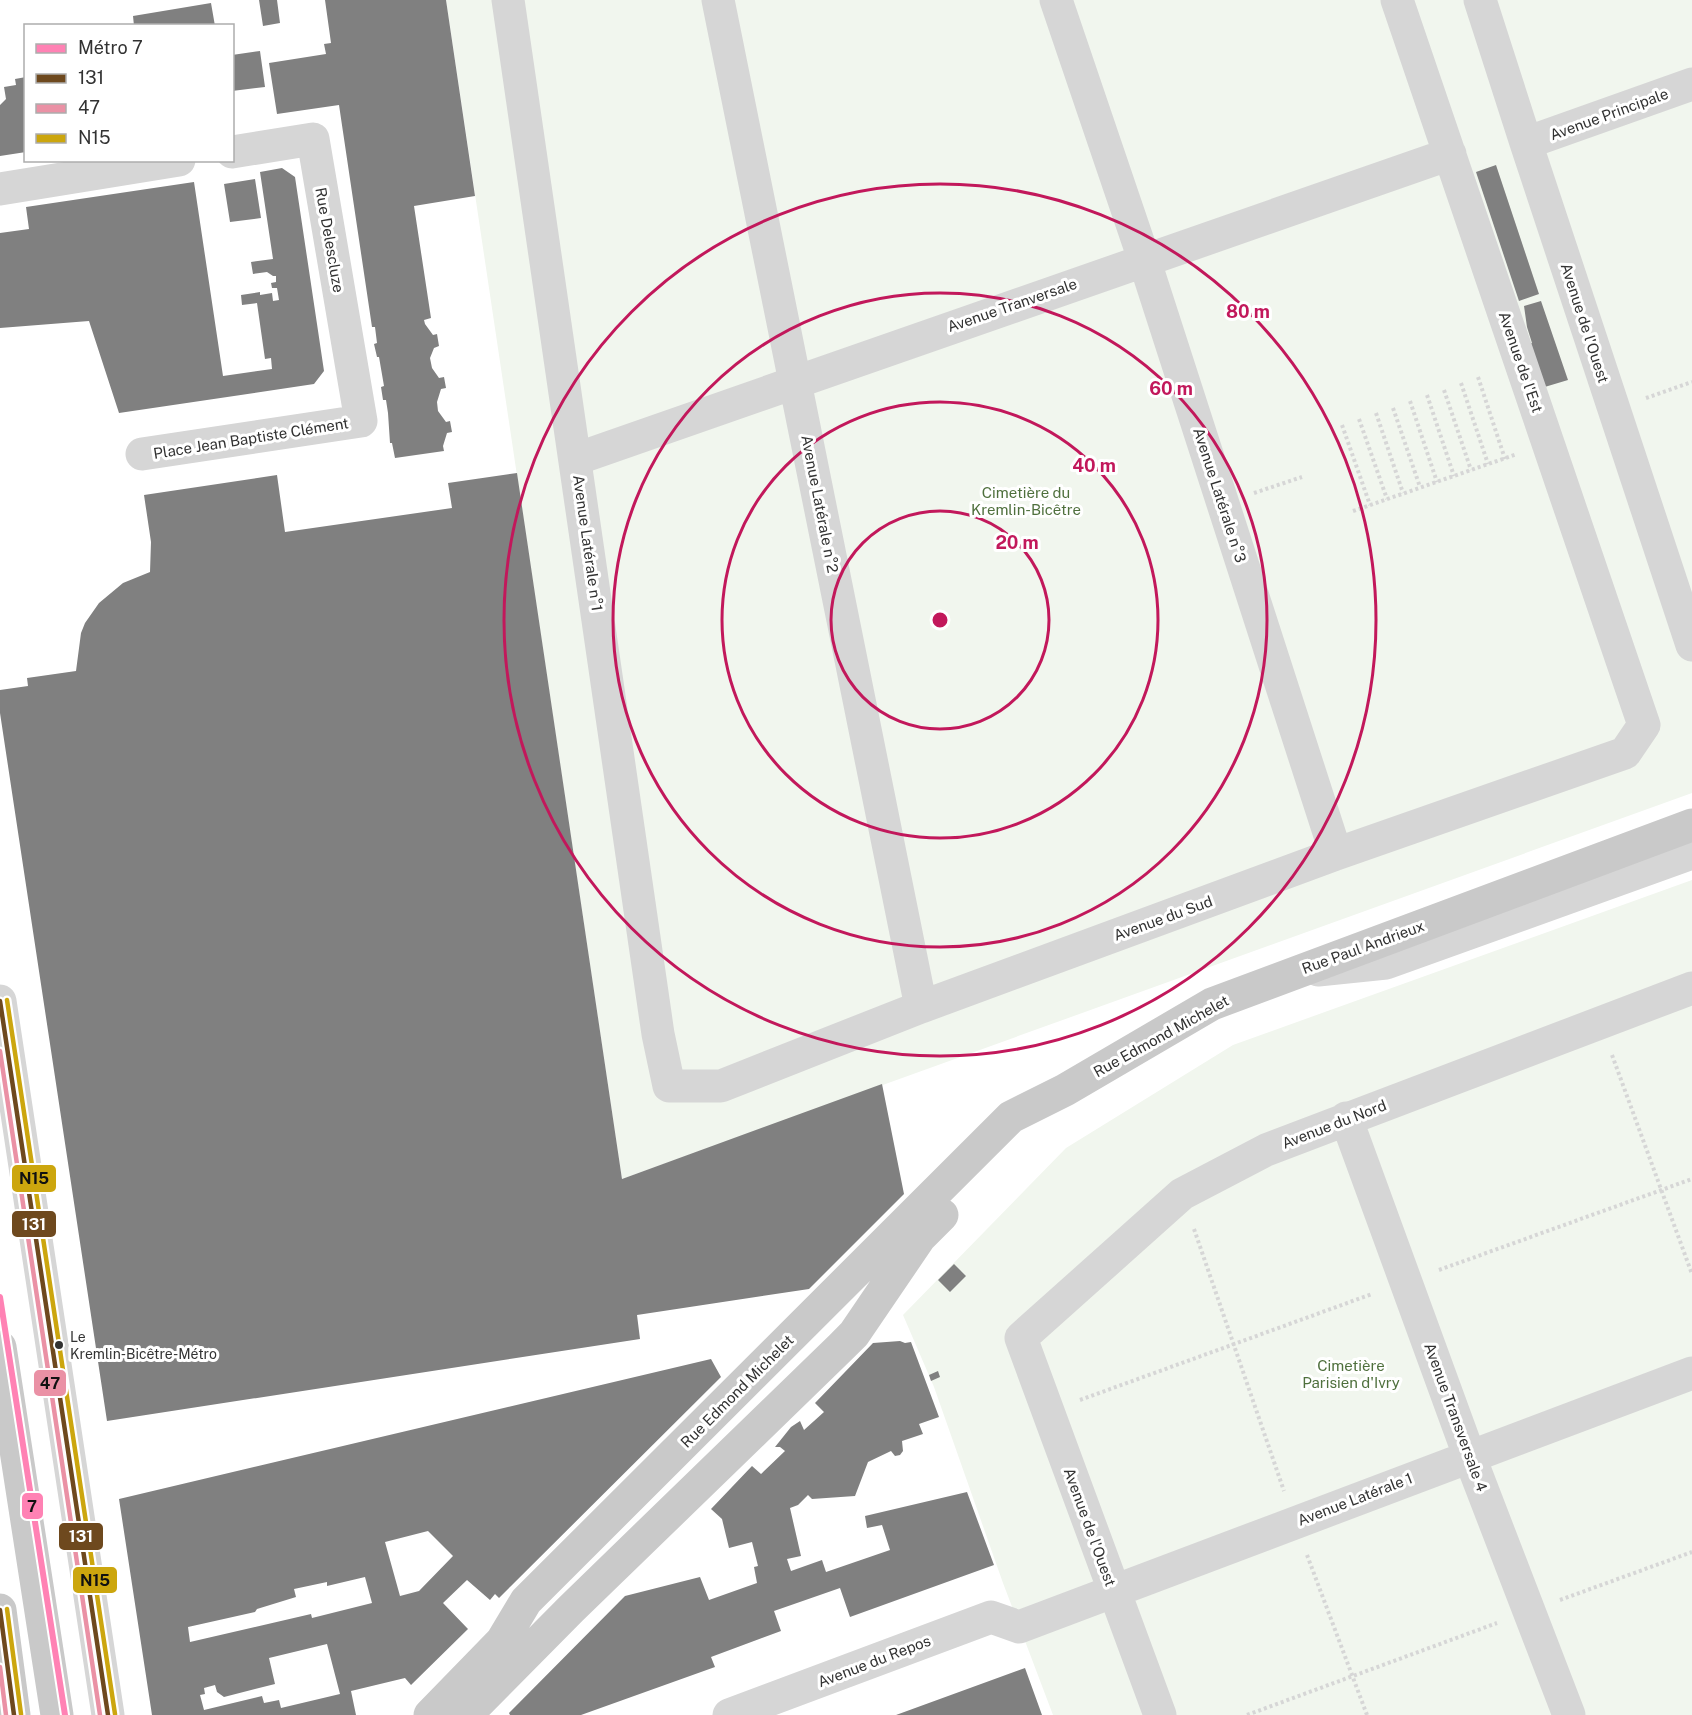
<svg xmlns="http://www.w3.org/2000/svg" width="1692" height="1715" font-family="'Public Sans',sans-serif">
<rect width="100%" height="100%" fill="#fff"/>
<!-- green -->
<path fill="#f1f6ee" d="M446,0H1692V793L622,1179Z
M1692,880V1715H1053L1003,1583L934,1387L903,1315L1066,1148L1233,1045Z"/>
<!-- building -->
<path fill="#808080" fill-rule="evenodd" d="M259,0H277L280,23L263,26Z
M325,0H446L475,196L414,206L431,318L424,320L425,324L433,335L437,334L439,346L434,348L430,358L432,368L439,378L444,377L446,388L441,389L437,402L438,411L446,422L450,421L452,432L447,433L443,446L444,451L395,458L392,443H390L388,413L386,400H383L381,387L384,386L379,357H377L374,344L377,343L375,327H372L339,105L277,114L269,63L326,54L324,44L331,43Z
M211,3L215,26H134L133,16Z
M260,51L265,87L232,91V55Z
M26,77V152L0,156V105L6,99L4,87L16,85L15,79Z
M1496,165L1539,294L1519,301L1476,172Z
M282,168L295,177L317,324L324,371L314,384L119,413L89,321L0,328V233L29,229L26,207L194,182L223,376L272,369L271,358L265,359L257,303L242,305L241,295L260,292V295L272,293L273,301L279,300L277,288H272L271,283L276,282V276H273L267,272L253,274L251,262L273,259L260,172Z
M255,179L261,218L230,222L224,184Z
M1541,301L1568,380L1538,389L1525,345L1532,343L1527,327L1524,306Z
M517,473L622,1179L882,1084L904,1194L809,1289L637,1315L640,1339L107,1421L0,713V690L28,686L27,678L76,671L81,633L85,623L99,603L123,583L150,572L151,542L144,495L277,475L285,532L452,508L448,483Z
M954,1264L966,1276L950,1292L938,1280Z
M900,1341L905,1343L911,1342L939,1417L919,1424L923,1434L902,1441L903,1451L900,1455L895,1456L891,1451L868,1462L855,1496L812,1499L808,1495L798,1505L790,1508L801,1556L787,1559L791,1571L822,1560L826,1572L890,1550L882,1525L867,1528L865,1516L967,1492L994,1565L850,1617L840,1588L774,1611L781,1631L711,1657L715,1667L581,1715H510L509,1713L625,1596L700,1577L709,1600L757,1583L754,1567L758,1566L752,1542L729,1548L722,1519L711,1509L752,1466L761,1474L785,1451L780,1447H775L791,1427L800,1421L804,1430L824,1412L815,1403L873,1343Z
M711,1359L721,1377L499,1598L495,1594L490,1600L467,1580L443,1603L468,1629L411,1685L405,1678L351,1691L356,1715H152L119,1499ZM428,1531L453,1556L419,1591L400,1596L385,1542ZM365,1577L372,1603L312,1618L311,1614L190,1642L188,1627L255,1612L257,1609L296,1597L294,1589L327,1582V1586ZM327,1644L340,1694L281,1708L279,1700L264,1703L262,1696L204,1710L200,1695L205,1694L204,1688L215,1685L217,1692L224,1697L275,1684L269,1658Z
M938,1371L940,1377L931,1381L929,1375Z
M1025,1668L1042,1715H896Z"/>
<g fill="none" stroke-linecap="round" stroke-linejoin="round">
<!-- path -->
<path stroke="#d6d6d6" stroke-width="4" stroke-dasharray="3 3" stroke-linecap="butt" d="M1478,377L1505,459
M1461,383L1488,464
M1444,390L1471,470
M1427,395L1454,476
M1646,398L1692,382
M1410,401L1437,482
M1393,408L1420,487
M1376,413L1403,493
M1359,419L1387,499
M1342,425L1370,505
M1254,493L1302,477
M1353,511L1517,454
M1612,1055L1692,1274
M1194,1229L1284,1491
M1439,1270L1692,1179
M1080,1400L1372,1294
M1307,1555L1367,1715
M1560,1600L1692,1552
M1247,1715L1497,1623"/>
<!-- minor -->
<path stroke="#d6d6d6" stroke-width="33" d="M508,0L658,1034L669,1086H721L921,1007L1336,854L1625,753L1644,725L1397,0
M718,0L921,1007
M1056,0L1144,259L1336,854
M1480,0L1526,143L1692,645
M1526,143L1692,84
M0,189L179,160
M142,454L361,421L313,139L232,152
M576,459L1450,154
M1318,970L1386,963L1692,853
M0,1001L108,1715
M1346,1118L1469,1455L1569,1715
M729,1715L991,1617L1019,1627L1692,1373
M1160,1715L1021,1338L1182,1194L1266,1150L1692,988"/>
<!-- major -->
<path stroke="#c9c9c9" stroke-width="33" d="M0,1347L57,1715
M0,1610L14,1715
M430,1715L502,1641L526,1601L1011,1117L1065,1090L1212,1004L1692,825
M466,1715L571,1609L841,1347L854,1334L920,1237L942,1215"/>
<!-- bus-1 casing -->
<g stroke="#fff" stroke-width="9">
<path id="bus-1" d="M0,1001L108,1715
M0,1610L14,1715"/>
</g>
<!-- bus-2 casing -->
<g stroke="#fff" stroke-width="9">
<path id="bus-2" d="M0,1051L100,1715
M0,1667L6,1715"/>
</g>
<!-- bus-3 casing -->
<g stroke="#fff" stroke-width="9">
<path id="bus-3" d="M7,1000L115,1714
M7,1609L21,1714"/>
</g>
<!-- bus-1 -->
<use href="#bus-1" stroke="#6e491e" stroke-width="4.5"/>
<!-- bus-2 -->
<use href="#bus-2" stroke="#ea91a5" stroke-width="4.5"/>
<!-- bus-3 -->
<use href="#bus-3" stroke="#cca60e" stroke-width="4.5"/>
<!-- metro-1 casing -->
<g stroke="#fff" stroke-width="10">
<path id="metro-1" d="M0,1297L65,1715"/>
</g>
<!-- metro-1 -->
<use href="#metro-1" stroke="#ff82b4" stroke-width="6"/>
</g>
<!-- distance rings -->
<g fill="none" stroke="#c2185b" stroke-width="3">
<circle cx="940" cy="620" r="109"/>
<circle cx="940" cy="620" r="218"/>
<circle cx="940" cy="620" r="327"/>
<circle cx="940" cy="620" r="436"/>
</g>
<!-- markers -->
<circle fill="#323232" stroke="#fff" stroke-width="2" cx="59" cy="1345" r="5"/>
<g text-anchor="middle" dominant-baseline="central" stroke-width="6" stroke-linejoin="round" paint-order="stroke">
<!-- bus labels -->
<g font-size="14" fill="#323232" stroke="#fff" text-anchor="start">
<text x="70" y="1337">Le<tspan x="70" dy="17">Kremlin-Bicêtre-Métro</tspan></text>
</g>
<!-- street labels -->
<g font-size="15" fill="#323232" stroke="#fff">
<text transform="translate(1609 114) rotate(-20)">Avenue Principale</text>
<text transform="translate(330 240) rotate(80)">Rue Delescluze</text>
<text transform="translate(1012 305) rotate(-19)">Avenue Tranversale</text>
<text transform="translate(1585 323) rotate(72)">Avenue de l'Ouest</text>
<text transform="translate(1521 362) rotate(71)">Avenue de l'Est</text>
<text transform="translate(251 438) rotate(-9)">Place Jean Baptiste Clément</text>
<text transform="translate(1220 495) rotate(72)">Avenue Latérale n°3</text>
<text transform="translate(820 504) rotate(79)">Avenue Latérale n°2</text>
<text transform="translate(588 543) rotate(82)">Avenue Latérale n°1</text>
<text transform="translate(1163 918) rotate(-20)">Avenue du Sud</text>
<text transform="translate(1363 947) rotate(-20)">Rue Paul Andrieux</text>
<text transform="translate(1161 1036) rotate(-29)">Rue Edmond Michelet</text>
<text transform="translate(1334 1124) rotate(-21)">Avenue du Nord</text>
<text transform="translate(737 1391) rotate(-45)">Rue Edmond Michelet</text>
<text transform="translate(1456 1417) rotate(70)">Avenue Transversale 4</text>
<text transform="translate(1355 1499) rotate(-21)">Avenue Latérale 1</text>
<text transform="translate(1090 1527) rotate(70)">Avenue de l'Ouest</text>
<text transform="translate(874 1661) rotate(-21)">Avenue du Repos</text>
</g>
<!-- park labels -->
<g font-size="15" fill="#4f703d" stroke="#fff">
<text x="1026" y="492">Cimetière du<tspan x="1026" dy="17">Kremlin-Bicêtre</tspan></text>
<text x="1351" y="1365">Cimetière<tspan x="1351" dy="17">Parisien d'Ivry</tspan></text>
</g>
</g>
<circle cx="940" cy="620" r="9" fill="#c2185b" stroke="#fff" stroke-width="3"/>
<g font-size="18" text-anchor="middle" font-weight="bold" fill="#c2185b" stroke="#fff" stroke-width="6" stroke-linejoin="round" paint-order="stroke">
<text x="1248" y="318">80 m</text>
<text x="1171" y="395">60 m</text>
<text x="1094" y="472">40 m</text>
<text x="1017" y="549">20 m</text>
</g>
<g stroke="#fff" stroke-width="2">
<rect x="11" y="1164" width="46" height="29" rx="6" fill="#cca60e"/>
<rect x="11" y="1210" width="46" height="28" rx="6" fill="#6e491e"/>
<rect x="33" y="1369" width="34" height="28" rx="6" fill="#ea91a5"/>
<rect x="21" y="1492" width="23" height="28" rx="6" fill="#ff82b4"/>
<rect x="58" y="1522" width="46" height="29" rx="6" fill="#6e491e"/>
<rect x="72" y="1566" width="46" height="28" rx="6" fill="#cca60e"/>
</g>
<g font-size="16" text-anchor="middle" font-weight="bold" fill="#fff">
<text x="34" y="1230">131</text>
<text x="81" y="1542">131</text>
</g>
<g font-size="16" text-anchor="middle" font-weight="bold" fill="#111">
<text x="34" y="1184">N15</text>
<text x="50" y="1389">47</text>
<text x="32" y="1512">7</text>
<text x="95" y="1586">N15</text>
</g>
<!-- legend -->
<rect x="24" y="24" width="210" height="138" fill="#ffffff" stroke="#adadad" stroke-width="1.5"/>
<rect x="36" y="44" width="30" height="9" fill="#ff82b4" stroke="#adadad" stroke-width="1.5"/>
<text x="78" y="54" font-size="18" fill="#323232">Métro 7</text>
<rect x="36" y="74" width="30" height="9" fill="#6e491e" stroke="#adadad" stroke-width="1.5"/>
<text x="78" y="84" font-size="18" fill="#323232">131</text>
<rect x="36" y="104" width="30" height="9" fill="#ea91a5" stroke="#adadad" stroke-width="1.5"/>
<text x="78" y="114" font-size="18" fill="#323232">47</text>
<rect x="36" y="134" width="30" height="9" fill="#cca60e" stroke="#adadad" stroke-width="1.5"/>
<text x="78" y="144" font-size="18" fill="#323232">N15</text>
</svg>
